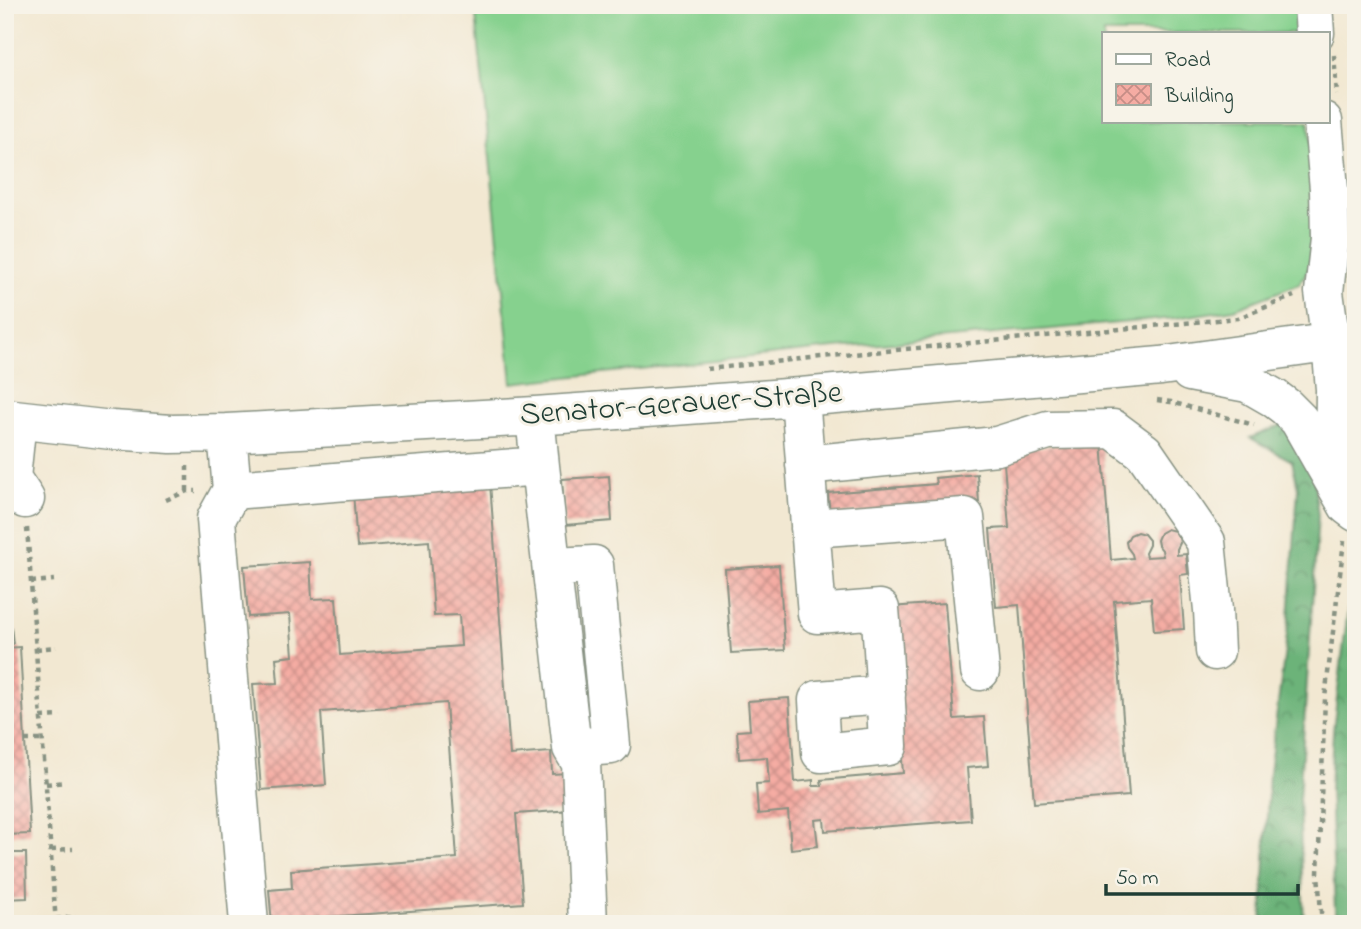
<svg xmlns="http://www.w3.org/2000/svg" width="1361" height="929" font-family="'Indie Flower',sans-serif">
<defs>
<pattern id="forest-crowns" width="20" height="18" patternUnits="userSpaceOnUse" patternTransform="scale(1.75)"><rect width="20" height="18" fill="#6cb379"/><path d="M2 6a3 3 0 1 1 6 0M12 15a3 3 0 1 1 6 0" fill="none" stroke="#589364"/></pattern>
<pattern id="building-cross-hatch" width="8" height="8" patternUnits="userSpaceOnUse" patternTransform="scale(1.75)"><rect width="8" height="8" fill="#f5aca3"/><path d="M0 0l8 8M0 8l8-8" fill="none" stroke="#c68d86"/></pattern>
</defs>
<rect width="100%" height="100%" fill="#f7f3e8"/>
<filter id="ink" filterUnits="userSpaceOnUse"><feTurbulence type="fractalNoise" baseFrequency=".0143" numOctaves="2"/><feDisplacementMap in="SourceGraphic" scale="14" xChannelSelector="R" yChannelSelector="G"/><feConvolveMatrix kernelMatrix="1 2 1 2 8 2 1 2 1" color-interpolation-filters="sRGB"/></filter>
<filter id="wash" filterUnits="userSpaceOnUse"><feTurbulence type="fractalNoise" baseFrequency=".00686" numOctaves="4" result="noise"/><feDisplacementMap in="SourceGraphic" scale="28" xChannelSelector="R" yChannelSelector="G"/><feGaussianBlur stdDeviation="1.57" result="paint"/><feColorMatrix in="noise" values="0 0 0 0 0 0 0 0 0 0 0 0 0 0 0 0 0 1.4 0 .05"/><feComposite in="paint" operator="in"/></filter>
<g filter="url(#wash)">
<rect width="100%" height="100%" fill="#f2e8d2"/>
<!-- grass -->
<path fill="#86d18e" stroke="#528761" stroke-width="2" d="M475,5H1300L1302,33H1104V121H1309L1315,181L1310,267L1299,284L1234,309L1175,318L824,349L512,383Z"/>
<!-- forest -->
<path fill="url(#forest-crowns)" stroke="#467856" stroke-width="2" d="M1287,423L1313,471L1318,516L1299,800L1304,924H1262L1269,773L1289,619L1298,488L1292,461L1250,438Z
M1356,602V924H1340L1335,909L1330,789L1333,731L1348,609Z"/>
<g id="blocks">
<!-- building -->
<path fill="url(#building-cross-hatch)" d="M1102,442L1111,560L1133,558L1132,554L1127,547L1126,542L1130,535L1137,532L1144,534L1149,540V545L1145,553L1146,557L1163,556L1162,550L1158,545L1157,540L1160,533L1167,529L1175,531L1179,538L1180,543L1177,549V555L1186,554L1188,574L1180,575L1184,629L1154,631L1151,598L1114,601L1129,796L1034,803L1019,605L996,607L990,529L1009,528L1003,450Z
M977,474L979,503L830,515L828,493L936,484L935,478Z
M609,476L612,521L565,525L562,479Z
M490,483L510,755L551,752L552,774L568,773L571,810L516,814L523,903L285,920V924H272L269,890L292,888L291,870L457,858L446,703L321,712L326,785L261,790L253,684L278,683L276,658L293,656L290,614L248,617L244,566L310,562L312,599L336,598L340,655L461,646L459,615L434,616L429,541L357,547L353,492Z
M779,565L785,650L731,653L725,569Z
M945,603L954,719L984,717L988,766L967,768L971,820L825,831L824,819L815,820L818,846L791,849L788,811L758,814L756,784L769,783L767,757L739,759L737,731L750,730L748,701L789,698L795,782L813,780V786H822L821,780L903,773L890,607Z
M11,625L13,644L5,645V626Z
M20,647L30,834L5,835V648Z
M5,853H26L27,898L5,899Z"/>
</g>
</g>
<g filter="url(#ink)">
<use href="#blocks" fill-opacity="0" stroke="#889283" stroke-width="2"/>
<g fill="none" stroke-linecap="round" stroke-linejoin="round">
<!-- minor casing -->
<g stroke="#889283" stroke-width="41">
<path id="minor" d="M1313,5L1315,33
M1323,121L1329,189L1330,238L1324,292L1331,343L1335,389L1334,478
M1190,372L1248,383L1274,398L1286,407L1299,420L1348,506L1356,512
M800,397L817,614L880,609C884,654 886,700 888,746L821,753L818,700L886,695
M535,416L540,466L572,748L581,763L588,924
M5,418L112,430L171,434L227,433L535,416L800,397L1161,366L1356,339
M17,420L11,478L25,499
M227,433L232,490L540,466
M805,465L997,446L1048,430L1113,429L1144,452L1206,542L1213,610L1215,651
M232,490L216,519L249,924
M810,528L965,517L980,671
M553,567L594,565L611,745L572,748"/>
</g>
<!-- path -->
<path stroke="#889283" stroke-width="4.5" stroke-dasharray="5 5" stroke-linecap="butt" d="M1334,55L1337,95
M707,369L821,357L1238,318L1294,296
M1157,400L1171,402L1254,425
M187,491V464
M166,500L187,491H196
M27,528L56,924
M31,582L54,580
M36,649L56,647
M41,717L61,716
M25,740H42
M46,784L65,782
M51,850L73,849
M56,919L76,917
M1322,924L1318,874L1325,698L1344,541"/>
<!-- minor -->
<use href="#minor" stroke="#fff" stroke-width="38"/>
</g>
</g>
<g text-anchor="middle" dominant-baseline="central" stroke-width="6" stroke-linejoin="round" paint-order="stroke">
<!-- street labels -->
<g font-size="32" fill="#1f3d34" stroke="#f7f3e8">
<text transform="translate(681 405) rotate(-4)">Senator-Gerauer-Straße</text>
</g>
</g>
<!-- margin -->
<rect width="1361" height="929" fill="none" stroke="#f7f3e8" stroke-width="28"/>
<!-- legend -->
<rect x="1102" y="32" width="228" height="91" fill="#f7f3e8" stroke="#a1aaa0" stroke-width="2"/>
<rect x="1116" y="54" width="35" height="10" fill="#ffffff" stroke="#a1aaa0" stroke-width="2"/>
<text x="1165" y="66" font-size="21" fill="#1f3d34">Road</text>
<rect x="1116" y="84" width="35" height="21" fill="url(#building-cross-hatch)" stroke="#a1aaa0" stroke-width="2"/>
<text x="1165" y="102" font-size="21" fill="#1f3d34">Building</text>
<!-- scale -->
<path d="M1106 884v10h192v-10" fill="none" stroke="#1f3d34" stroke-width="3.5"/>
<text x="1116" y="884" font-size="21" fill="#1f3d34" stroke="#f7f3e8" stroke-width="5" paint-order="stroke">50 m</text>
</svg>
